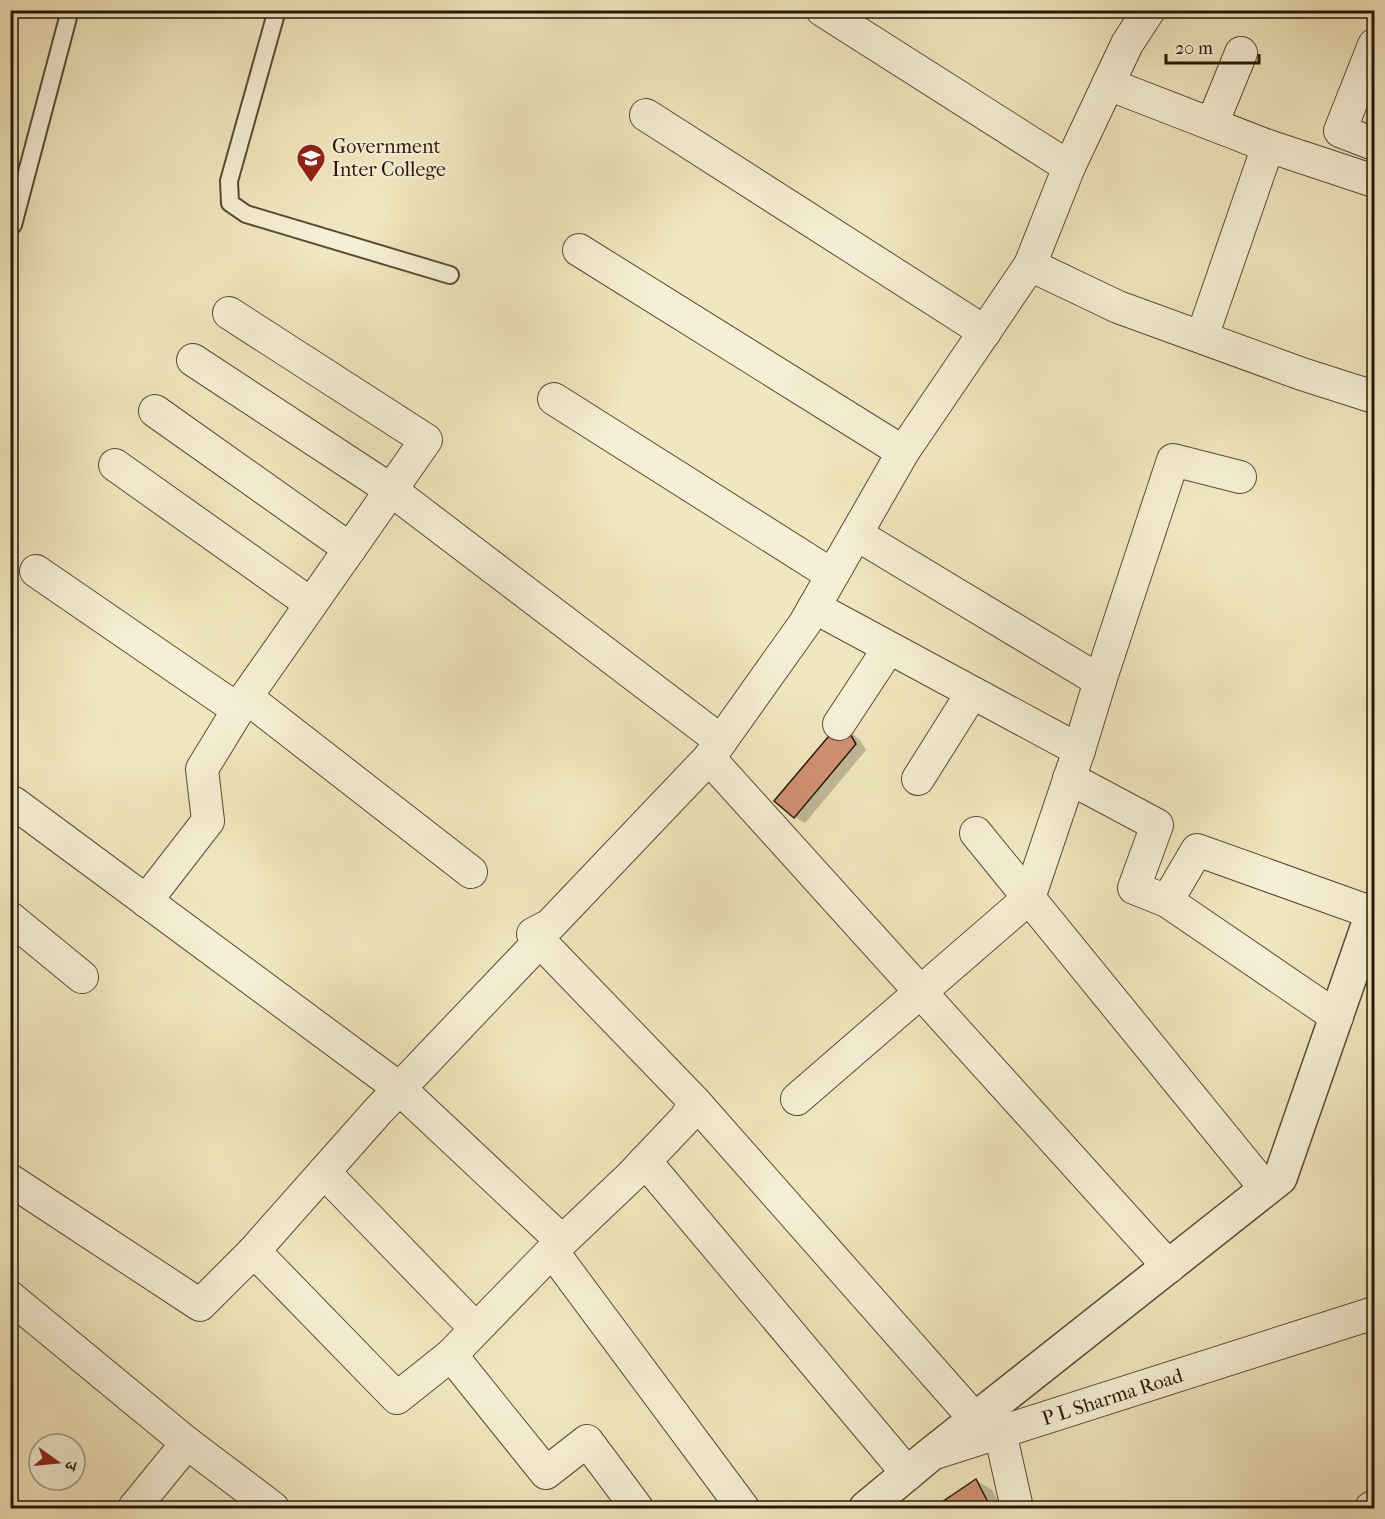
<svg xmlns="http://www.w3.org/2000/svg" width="1385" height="1519" font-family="'IM FELL French Canon','Noto Serif Devanagari',serif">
<rect width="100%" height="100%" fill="#f1e6be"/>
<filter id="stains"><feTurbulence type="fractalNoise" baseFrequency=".00333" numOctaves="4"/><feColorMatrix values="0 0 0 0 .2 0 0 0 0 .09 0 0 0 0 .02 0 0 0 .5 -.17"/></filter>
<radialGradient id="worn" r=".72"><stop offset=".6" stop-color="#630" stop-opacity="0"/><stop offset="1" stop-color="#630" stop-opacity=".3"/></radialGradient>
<!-- shadow -->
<path fill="#0003" d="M850,731L860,740L866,750L805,823L795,817Z
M977,1481L992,1490L1002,1508H935Z"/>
<!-- building -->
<path fill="#d19074" stroke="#251808" stroke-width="1.5" d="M839,724L849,732L856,744L794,818L774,801Z
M976,1479L991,1508H933Z"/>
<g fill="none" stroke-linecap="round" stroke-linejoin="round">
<!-- service casing -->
<g stroke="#584c36" stroke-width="20">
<path id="service" d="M277,10L229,181L230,203L246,214L450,275
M13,225L70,10"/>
</g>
<!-- minor casing -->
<g stroke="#584c36" stroke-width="34">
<g id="minor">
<path d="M822,10L1069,167"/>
<path d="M1374,45L1340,131L1374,144"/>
<path d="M1108,84L1268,146L1202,337"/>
<path d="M646,115L985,332"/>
<path d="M1212,124L1241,53"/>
<path d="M1268,146L1374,181"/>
<path d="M579,250L903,452"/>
<path d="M1030,265L1118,307L1302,374L1374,397"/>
<path d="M229,313L426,440L391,490L721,741"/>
<path d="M193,360L391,490L246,697L471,872"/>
<path d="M554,399L832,575"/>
<path d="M155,411L350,549"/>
<path d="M115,465L311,604"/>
<path d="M36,571L234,707L246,697L202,769L208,821L146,901"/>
<path d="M814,607L1079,750"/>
<path d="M1100,681L1173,460L1240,477"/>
<path d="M839,724L889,648"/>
<path d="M709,758L1169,1267"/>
<path d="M1069,778L1157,825L1134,888L1167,901"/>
<path d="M918,779L972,693"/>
<path d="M10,807L14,803L399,1088L562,1241"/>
<path d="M976,833L1266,1189"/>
<path d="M10,918L82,977"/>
<path d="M540,941L378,1111L254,1251L397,1398L451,1355L552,1251L632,1175L685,1119L695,1102L533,934L550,925L709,758L805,623L903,452L1030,265L1069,167L1127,44L1149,10"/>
<path d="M1337,1017L1167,901L1197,850L1373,913"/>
<path d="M797,1099L1029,898L1079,750L1100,681L856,534"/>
<path d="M695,1102L975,1419"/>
<path d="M645,1161L908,1474"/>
<path d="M324,1172L476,1329"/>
<path d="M10,1180L200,1305L254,1251"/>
<path d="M552,1251L743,1508"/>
<path d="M10,1297L187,1443L273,1508"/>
<path d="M451,1355L546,1473L587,1441L637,1508"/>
<path d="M1000,1432L1017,1508"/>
<path id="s1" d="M935,1453L1374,1313"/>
<path d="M134,1508L187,1443"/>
<path d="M1371,1508L1374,1506"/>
</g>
</g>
<!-- tertiary casing -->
<g stroke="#584c36" stroke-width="36">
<path id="tertiary" d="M866,1508L931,1454L1280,1178L1374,908"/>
</g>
<!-- service -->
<use href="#service" stroke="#f6efd5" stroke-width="16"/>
<!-- minor -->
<use href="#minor" stroke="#f6efd5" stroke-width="32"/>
<!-- tertiary -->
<use href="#tertiary" stroke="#f6efd5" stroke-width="33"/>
</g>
<!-- icons -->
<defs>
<g id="school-pin" transform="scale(1.5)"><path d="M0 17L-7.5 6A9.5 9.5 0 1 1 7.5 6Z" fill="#8f2418" stroke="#f6efd5"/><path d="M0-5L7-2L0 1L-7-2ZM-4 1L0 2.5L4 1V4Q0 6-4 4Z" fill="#fff"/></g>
</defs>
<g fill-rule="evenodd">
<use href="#school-pin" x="311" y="158"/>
</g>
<g text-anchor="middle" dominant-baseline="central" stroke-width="4.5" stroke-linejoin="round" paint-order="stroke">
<!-- poi labels -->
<g font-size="20" fill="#251808" stroke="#f6efd5" text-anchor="start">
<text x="332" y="146">Government<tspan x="332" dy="23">Inter College</tspan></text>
</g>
<!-- street labels -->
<g font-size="20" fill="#251808" stroke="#f6efd5">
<text stroke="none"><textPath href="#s1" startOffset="186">P L Sharma Road</textPath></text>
</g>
</g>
<!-- margin -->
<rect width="1385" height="1519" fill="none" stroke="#f1e6be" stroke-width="36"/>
<rect x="12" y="12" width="1361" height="1495" fill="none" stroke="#251808" stroke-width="3"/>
<rect x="18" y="18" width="1349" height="1483" fill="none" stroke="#251808" stroke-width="1.5"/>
<!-- north arrow -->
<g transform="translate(57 1462) rotate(105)"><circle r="28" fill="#f6efd5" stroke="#a29983" stroke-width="1.5"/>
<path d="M0-4.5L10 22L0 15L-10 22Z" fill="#8f2418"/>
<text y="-9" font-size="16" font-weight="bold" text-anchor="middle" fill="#251808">उ</text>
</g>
<!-- scale -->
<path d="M1166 54v9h93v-9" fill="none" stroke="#251808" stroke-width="3"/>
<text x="1175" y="54" font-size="18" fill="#251808" stroke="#f6efd5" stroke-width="4.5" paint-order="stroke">20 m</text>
<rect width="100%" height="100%" filter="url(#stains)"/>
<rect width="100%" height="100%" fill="url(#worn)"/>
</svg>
